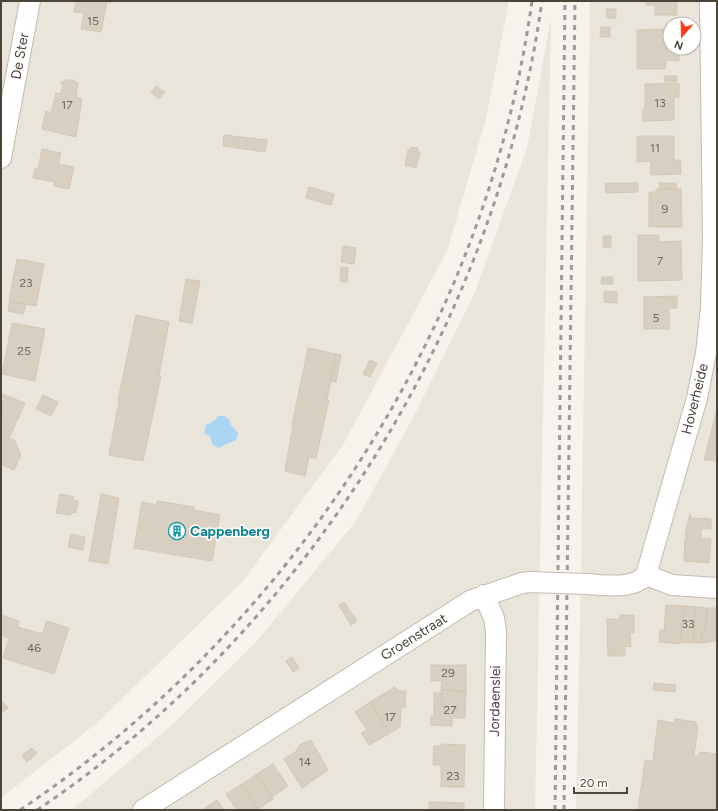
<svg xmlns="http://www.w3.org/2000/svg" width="718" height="811" font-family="Figtree,sans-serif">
<rect width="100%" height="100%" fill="#f6f3ec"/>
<!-- residential -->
<path fill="#eae5da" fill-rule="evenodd" d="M1,1H509L486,119L447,251L343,445L243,581L97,723L1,798Z
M590,1H717V810H576L581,568ZM670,24H694V48H670Z
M551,19L535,810H72L173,724L256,642L356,521L414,416L475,292L527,148Z"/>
<!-- water -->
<path fill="#a9d4f2" d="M218,416H225L230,421L231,426L234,428L238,433L236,440L218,448L212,444L210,436L204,433L206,425L211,423L213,421H215Z"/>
<!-- building -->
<path fill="#d8cfc1" stroke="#d3c7b4" d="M76,1H110V3L107,2L101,32L81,29L84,13L74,12Z
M646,1H677V15H655V5H646Z
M606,9H616V18H607Z
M601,27H610V37H600Z
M670,29V48H679V61L666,60L665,69H637V30Z
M664,76H677V81L665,82Z
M74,80V82L78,83L76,97L82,99L76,137L42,129L46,111L51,113L56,93L61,94L63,84L60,83L66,80Z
M679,83V97H674V120L643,121V109H645V84Z
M156,86L165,92L159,99L151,92Z
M224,135L267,140L265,152L223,146Z
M643,136H674V160H680L681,174L651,175V161L637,162V137Z
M411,147L418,148L417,152H420L416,168L405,165L408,150H410Z
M42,149L61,153L58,164L74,167L69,189L54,186L55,182L33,178L35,169H38Z
M605,183H638V192L606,193Z
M659,183H676L677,189H659Z
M309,187L334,194L331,205L306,198Z
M656,189H681L682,227H649V192H656Z
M638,235H659V242L681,241L682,280L638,281Z
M603,236H611V248L603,247Z
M343,246L356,248L354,264L341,262Z
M17,259L44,264L36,306L9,301Z
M341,267L348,268L347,282L340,281Z
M602,277H613V284H601Z
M186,279L200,281L192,323L179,321Z
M604,291L617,292V303L604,302Z
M677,296V308H669V329H644V297Z
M10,301L26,304L23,314L8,311Z
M136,315L169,322L159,376H161L143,461L109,455L119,401L118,400Z
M12,323L45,329L35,381L2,374Z
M308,348L336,354L327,400H329L316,458L309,457L305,476L285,471L293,425H292Z
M336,354L341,355L336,382L331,381Z
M370,360L377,363L370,377L363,374Z
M2,394L25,403L9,438L14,440L21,455L14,470L1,464Z
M43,395L58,402L51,416L36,409Z
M717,409V461L704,460Z
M60,494L74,497L73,500L78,501L76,513L71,512L70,515L56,513Z
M101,494L119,498L108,564L89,561Z
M157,501L194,507V510L220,515L212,561L134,548L142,502L157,505Z
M690,514L691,518L711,519V529H701V538L711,539L709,563L684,561L685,538H686L687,535H685Z
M71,534L85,537L83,550L68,547Z
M344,602L357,621L351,625L339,605Z
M666,605L684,606L680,644L659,642L660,630L664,631Z
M684,606L696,607L693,643L680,642Z
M696,607L707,608L705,631H702L701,643H693Z
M707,608H717V641L701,643L702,631H705Z
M1,615L19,621L18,627L42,634L47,621L69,628L54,674L3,658L9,638L1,635Z
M620,615H634V633H630L631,647L625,646V656H608L607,619H620Z
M292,657L299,668L293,672L286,661Z
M431,665H466V691L441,690L442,681H431Z
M654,683L676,685L675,692L653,690Z
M395,687L399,691H406L405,707H401L400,727L390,733L370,702Z
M441,690L466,691L465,718H452V726L431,725V716H434V704H442Z
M434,693H442V704H434Z
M1,700L8,708L1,713Z
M370,702L390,733L369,745L361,733L367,730L355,712Z
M675,719L696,722V726H698L694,755L698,757L700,752L717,754V810H638L645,760L653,761L658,720L674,723Z
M311,740L328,770L302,788L284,759L298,750L297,748L301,744Z
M441,744L465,745L464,787H441V765H433L434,746H441Z
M32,748L37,753L27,762L22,755Z
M273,764L288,786L272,797L257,774Z
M257,774L273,799L258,809L242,784Z
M242,784L258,809L256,810H237L226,794Z
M217,800L224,810H202Z
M429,802L464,803V810H429Z"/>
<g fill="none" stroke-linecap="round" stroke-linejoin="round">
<!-- minor casing -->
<g stroke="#c2bbae" stroke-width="22">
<path id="minor" d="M1,158L30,1
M646,575L672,585L717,588
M587,584C605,585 633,590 646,575L697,398L706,353L711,307L713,240L710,1
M484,595L494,618L496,631L494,810
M143,810L470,601L522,583L530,582L558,583"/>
</g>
<!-- minor -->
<use href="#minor" stroke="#fff" stroke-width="20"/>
<!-- rail -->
<path stroke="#9a9a9a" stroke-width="3" stroke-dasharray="5 5" stroke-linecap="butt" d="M20,810C292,627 487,327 532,1
M37,810C307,629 497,322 542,1
M555,810L565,1
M564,810L575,1"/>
<!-- minor-bridge casing -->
<g stroke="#c2bbae" stroke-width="22" stroke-linecap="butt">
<path id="minor-bridge" d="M558,583L587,584"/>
</g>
<!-- minor-bridge -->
<use href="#minor-bridge" stroke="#fff" stroke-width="20"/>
</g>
<!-- icons -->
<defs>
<g id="building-ring" transform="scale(0.9)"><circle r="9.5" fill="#fff" stroke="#0f9aa8" stroke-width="1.5"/><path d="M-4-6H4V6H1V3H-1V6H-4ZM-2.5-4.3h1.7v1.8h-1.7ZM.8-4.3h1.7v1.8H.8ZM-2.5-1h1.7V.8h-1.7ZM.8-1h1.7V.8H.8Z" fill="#0f9aa8"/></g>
</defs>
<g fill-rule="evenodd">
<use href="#building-ring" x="177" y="531"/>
</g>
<g text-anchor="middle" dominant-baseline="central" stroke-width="3" stroke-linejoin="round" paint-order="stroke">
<!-- number labels -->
<g font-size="12" fill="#6e675b">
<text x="93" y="21">15</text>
<text x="660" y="103">13</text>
<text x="67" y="105">17</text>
<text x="655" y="148">11</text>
<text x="665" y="209">9</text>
<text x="660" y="261">7</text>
<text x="26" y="283">23</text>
<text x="656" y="318">5</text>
<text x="24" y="351">25</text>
<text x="688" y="624">33</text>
<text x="34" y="648">46</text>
<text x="448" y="673">29</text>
<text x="450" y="710">27</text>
<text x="390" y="717">17</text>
<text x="305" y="762">14</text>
<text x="453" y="776">23</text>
</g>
<!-- street labels -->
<g font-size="14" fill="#4b4439" stroke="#fff">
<text transform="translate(20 56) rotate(-80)">De Ster</text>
<text transform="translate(695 399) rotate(-76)">Hoverheide</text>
<text transform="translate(414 637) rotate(-32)">Groenstraat</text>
<text transform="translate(495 701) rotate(-89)">Jordaenslei</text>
</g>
<!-- culture labels -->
<g font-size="14" font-weight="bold" fill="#0d838f" stroke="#fff" text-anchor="start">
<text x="190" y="531">Cappenberg</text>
</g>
</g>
<!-- border -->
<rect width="718" height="811" fill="none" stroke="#4b4439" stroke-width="4"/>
<!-- north arrow -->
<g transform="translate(682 36) rotate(200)"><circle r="19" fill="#ffffff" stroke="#b7b4b0"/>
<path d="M0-3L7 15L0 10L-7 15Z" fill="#fc3f1d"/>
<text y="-6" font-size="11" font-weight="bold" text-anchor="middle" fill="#4b4439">N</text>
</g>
<!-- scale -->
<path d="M574 787v6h53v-6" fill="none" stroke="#4b4439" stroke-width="2"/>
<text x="580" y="787" font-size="12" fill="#4b4439" stroke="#ffffff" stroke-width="3" paint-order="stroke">20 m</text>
</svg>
